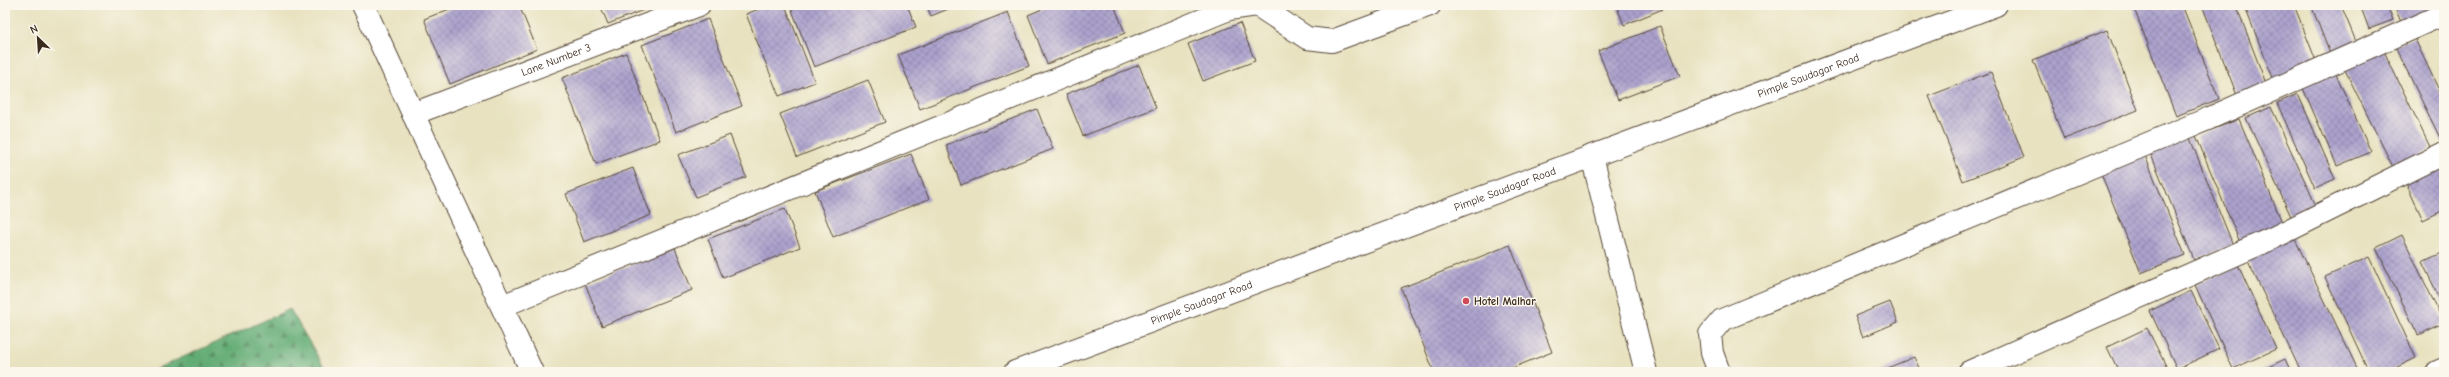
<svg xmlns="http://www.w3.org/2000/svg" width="2449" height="377" font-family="'Comic Neue',sans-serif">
<defs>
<pattern id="forest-firs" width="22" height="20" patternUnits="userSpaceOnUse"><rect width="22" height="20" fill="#62ac74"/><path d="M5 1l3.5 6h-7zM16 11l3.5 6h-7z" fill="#528c5f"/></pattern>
<pattern id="building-cross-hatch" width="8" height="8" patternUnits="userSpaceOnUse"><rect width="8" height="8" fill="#aca2ce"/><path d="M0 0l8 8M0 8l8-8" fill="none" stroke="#8d84a7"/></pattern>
</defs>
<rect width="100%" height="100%" fill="#fbf7ec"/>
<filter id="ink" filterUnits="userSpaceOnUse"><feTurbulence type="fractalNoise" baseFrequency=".025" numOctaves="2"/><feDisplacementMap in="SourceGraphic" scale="8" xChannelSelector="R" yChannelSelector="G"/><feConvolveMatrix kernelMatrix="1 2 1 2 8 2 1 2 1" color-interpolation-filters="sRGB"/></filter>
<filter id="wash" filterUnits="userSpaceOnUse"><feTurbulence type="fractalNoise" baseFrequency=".012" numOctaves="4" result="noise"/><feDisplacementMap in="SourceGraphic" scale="16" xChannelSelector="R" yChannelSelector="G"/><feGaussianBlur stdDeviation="0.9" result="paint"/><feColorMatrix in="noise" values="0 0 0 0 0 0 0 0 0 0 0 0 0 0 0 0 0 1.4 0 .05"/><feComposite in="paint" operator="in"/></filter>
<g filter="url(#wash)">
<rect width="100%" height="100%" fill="#e8e2c0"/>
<!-- forest -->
<path fill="url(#forest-firs)" stroke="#4e6b49" d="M290,309L327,372H150Z"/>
<g id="blocks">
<!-- building -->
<path fill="url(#building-cross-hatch)" d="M460,5H519L537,49L450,84L424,19Z
M600,5H656L608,24Z
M769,5H785L815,82L779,96L746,14Z
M790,5H907L916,27L814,67Z
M926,5H958L931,16Z
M1052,5H1114L1125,33L1047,64L1028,15Z
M1616,5H1664L1665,8L1624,25Z
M2182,5L2219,99L2176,116L2133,6Z
M2202,5H2236L2267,86L2238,98Z
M2244,5H2294L2318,66L2275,83Z
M2311,5H2341L2359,49L2332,59Z
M2360,5H2387L2393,20L2369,29Z
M2394,5H2442L2401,22Z
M1008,12L1029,66L920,109L898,55Z
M708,19L742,106L676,132L642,45Z
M1240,23L1255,61L1203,81L1188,44Z
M1660,26L1680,76L1618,100L1598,51Z
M2107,30L2138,110L2064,139L2033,60Z
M2414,37L2444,101V141L2442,142L2395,46Z
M2382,47L2430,147L2396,173L2343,66Z
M626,53L660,140L596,164L562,78Z
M1139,65L1156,108L1083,136L1066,94Z
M1991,72L2024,157L1963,181L1929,96Z
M2335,72L2371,152L2337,166L2302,86Z
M868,80L885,122L797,157L780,114Z
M2298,94L2335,179L2315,188L2277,103Z
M2271,107L2318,210L2293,221L2246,118Z
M1037,109L1053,149L961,185L946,145Z
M2239,119L2284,227L2241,245L2196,136Z
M730,135L746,177L696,197L678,155Z
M2189,136L2233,245L2194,260L2150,152Z
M2144,153L2185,255L2141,273L2100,171Z
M911,154L929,199L833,237L815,191Z
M2444,165V210L2423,220L2405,181Z
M633,168L651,215L584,242L566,194Z
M785,209L800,247L723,278L708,239Z
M2292,233L2359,372H2301L2245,255Z
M2402,235L2444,323L2418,335L2376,248Z
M1510,245L1552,352L1502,372H1434L1401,288Z
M675,248L692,290L602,326L585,283Z
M2444,252V307L2422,262Z
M2369,257L2416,358L2387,372H2369L2325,277Z
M2238,265L2276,349L2233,369L2195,285Z
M2191,291L2219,349L2177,369L2150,311Z
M1890,302L1898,322L1863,337L1855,316Z
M2147,328L2169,372H2119L2107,347Z
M1914,357L1921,372H1878Z
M2285,359L2291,372H2258Z"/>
</g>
</g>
<g filter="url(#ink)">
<use href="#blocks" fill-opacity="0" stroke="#554636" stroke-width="1"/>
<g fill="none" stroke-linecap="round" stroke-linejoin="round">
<!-- street casing -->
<g stroke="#554636" stroke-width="24">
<g id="street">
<path id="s1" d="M413,114L699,5"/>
<path d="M1592,156L1646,372"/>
<path d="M502,306L1229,9L1257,5L1307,38L1332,41L1430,5"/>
<path d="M1719,372L1712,353L1710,334L1722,320L2210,118L2444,14"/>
<path d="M1969,372L2273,238L2444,153"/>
<path d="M2437,372L2444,369"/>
</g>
</g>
<!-- secondary casing -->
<g stroke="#554636" stroke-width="24">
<g id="secondary">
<path d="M363,5L532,372"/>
<path id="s2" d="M1015,372L1996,5"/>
</g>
</g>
<!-- street -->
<use href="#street" stroke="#fff" stroke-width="22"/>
<!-- secondary -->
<use href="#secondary" stroke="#fff" stroke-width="22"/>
</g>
</g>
<!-- markers -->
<circle fill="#d1495b" stroke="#fbf7ec" stroke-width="1.5" cx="1466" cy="301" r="4"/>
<g text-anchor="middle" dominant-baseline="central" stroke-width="3" stroke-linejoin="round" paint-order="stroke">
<!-- street labels -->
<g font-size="11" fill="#3b2a1e" stroke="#fbf7ec">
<text stroke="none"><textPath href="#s1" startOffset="153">Lane Number 3</textPath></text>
<text stroke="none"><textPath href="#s2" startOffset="847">Pimple Saudagar Road</textPath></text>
<text stroke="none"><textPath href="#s2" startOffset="523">Pimple Saudagar Road</textPath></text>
<text stroke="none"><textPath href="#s2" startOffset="199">Pimple Saudagar Road</textPath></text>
</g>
<!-- poi labels -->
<g font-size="11" font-weight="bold" fill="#3b2a1e" stroke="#fbf7ec" text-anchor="start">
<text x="1474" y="301">Hotel Malhar</text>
</g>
</g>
<!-- margin -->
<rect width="2449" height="377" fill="none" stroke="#fbf7ec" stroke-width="20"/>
<!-- north arrow -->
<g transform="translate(38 38) rotate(335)" stroke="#fbf7ec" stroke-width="3" paint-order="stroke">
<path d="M0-3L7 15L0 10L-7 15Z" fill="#3b2a1e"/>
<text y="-6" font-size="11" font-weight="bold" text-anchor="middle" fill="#3b2a1e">N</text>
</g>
</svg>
